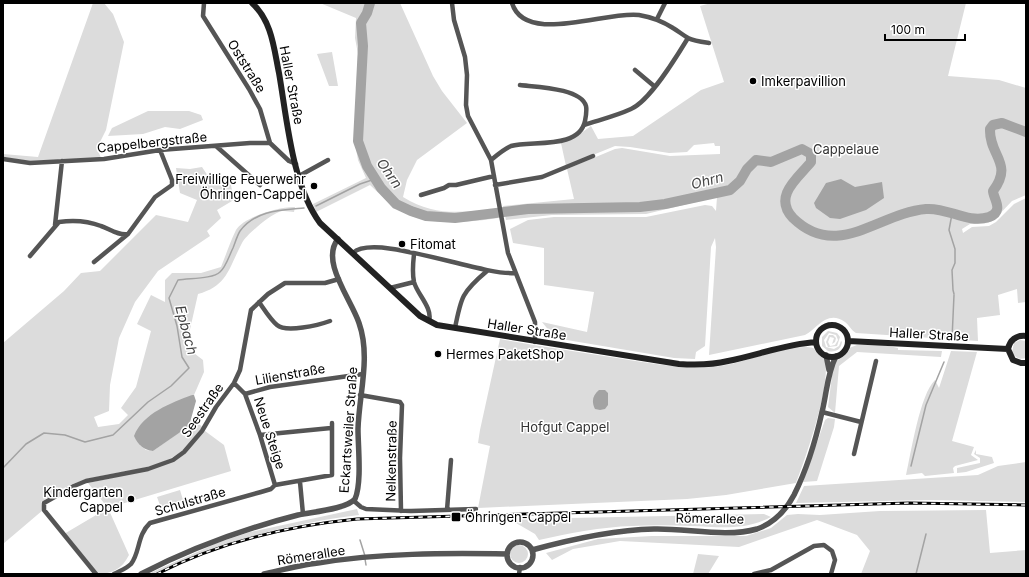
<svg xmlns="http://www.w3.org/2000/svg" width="1029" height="577" font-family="Inter,sans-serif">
<rect width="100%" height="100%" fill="#fff"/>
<!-- green -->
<path fill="#dcdcdc" d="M93,3H104L113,14L124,42L106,130L97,148L101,158L30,161L3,157V154L38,157Z
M320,3H400L433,76L442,91L467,123L417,160L407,180L403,197C435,217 461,212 497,209L498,218C466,223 421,227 393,206C385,200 378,192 370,185L316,212L313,204L366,178L358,160L354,138L358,54L355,38L356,18Z
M711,3H966L948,76L999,80L1026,88V195L1012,201L994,220L988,223L970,224L962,229L963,233L972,227L989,226L996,222L1014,204L1026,198V302L1018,303L1017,289L998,295L1000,315L977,318L978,341L856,333C851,330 849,325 845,322C827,309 817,329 805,335L709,355L716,247L715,238L711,247L705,346L696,352L695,359L674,358L555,338L542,322L587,332L594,292L544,285V248L513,243L510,229L528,220L554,217H646L705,205L712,206L716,211L717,197L646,214L552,215L506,220L503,206L574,199L567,169L615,149L622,148L670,156L720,154V146H715L714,143L694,145L687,152L669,153L630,147L615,146L566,166L561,143L577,136L591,126L598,139L633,136L701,90L724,82L700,6Z
M332,52L338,86H329L317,54Z
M148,111H189L201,115L203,120L180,129L165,127L143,134L108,136L112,128Z
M202,167L208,176L216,173L230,180L233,196L237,198L217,210L221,218L207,231L210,236L158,271L135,302L119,338L110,385L109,411L94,417L98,427L119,424L128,415L121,408L136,387L151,331L137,324L151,295L165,302V280L172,273H201L221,267C226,255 230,242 236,230C243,217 281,206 295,207L294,212C290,212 283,210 279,212C270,215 246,235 242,243C229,267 228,286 198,294L186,347L203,360L204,372L194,395H192L140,445L146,450L153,451L178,433L188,428L193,417L203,428C176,465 154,466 111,474C102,476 93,477 84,480C68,485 55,493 41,502L43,510L3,544V343L64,291L81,273L100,271L156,215L188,222L197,200L180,193L176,168L190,169Z
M828,331L837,333L840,337L837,346L828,347L826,342L829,335H833L836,338L835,342L832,344L834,338L830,337L828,342L830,346L835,345L838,340L836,335L829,333L824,340L826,347L834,349L839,346L841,341L842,342C841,349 836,353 828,351L822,346V337Z
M500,339C539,346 578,352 617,358C648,363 680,369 712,367C743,365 776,346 807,347C813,347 818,350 822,355C837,370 804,463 796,483L726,495L687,499L478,508L490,446L478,443L480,430Z
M1020,340L1026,341V358C1020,360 1015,358 1012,352L1014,343Z
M857,345H884L898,348V350L942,351L941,357L857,352L839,366L835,413L828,407L833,368L837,358L849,348Z
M951,351L977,352L952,441L974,447L971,455L978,460L955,466L953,468L954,473L925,476L922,473L906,475C911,453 920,394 935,380L939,388Z
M828,418L835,419L834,427L817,481L803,482L825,420Z
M205,431L224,445L231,471L108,508L129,555C122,569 112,574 97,574L64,534L108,508L88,483L148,470L185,453Z
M976,450V454L992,457L994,463L966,472L957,473V468L980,463V458L974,454Z
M1026,462V502L928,500L796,503L804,486L978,475L998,466Z
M180,490L183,500L161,508L157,497Z
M357,509L359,515C286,524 219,542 153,574H148L217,543L250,532Z
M986,510L990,553L1026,550V574H861L870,551L857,535L817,520L739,547L620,541L573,549L552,560L546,553L598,539L652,536H746L771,528L787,515L798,514L820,515L880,511Z
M764,514L771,517C743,531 720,527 690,526C671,525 651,525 632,526C601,527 570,533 539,540L535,534L516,523L521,519Z
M510 554a9 9 0 1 1 18 0a9 9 0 1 1-18 0Z
M698,554L719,556L708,574H693Z"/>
<!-- water -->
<path fill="#a3a3a3" d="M841,179L855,187L882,182L884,198L866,210L840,219L830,218L816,208L814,203L826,183Z
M599,390H605L608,393V405L605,409L600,410L595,409C591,401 593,395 599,390Z
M192,395H194L196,401L189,426L153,451C144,450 138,445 134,436C143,413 171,403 192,395Z"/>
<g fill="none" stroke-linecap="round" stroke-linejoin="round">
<!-- stream -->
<path stroke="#a3a3a3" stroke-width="1.5" d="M316,206L360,184L375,179
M952,214L949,230L955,249V263L952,270L953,290L954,294
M952,339L954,295
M911,466L926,405L944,362
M3,468L26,444L44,433L65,435L85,442L113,435L148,402L171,386L189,368L182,357L177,326L169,298L178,280C189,278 213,279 220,272C226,267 229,256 233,248C235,243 237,236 240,231C256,210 281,210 304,208
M360,540L365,556
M365,559L366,565
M916,574L926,534"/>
<!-- river -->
<path stroke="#a3a3a3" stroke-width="10" d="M370,3L367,13L361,23L363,46L358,141L367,166L381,188L396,204L411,211L426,216L455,218L528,209L640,207L665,204L730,190L740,181L747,169L756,160L771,162L802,149L811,154V162C799,177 772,196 793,218C837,261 879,213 926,209C948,207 967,224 989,217C1005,211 993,198 993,191C1014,163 989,156 990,129L993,125L1002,123L1026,132"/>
<!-- minor -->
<path stroke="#555" stroke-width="4.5" d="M204,3L203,16L249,89L260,109L270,143
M452,3L454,20L465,57L467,75L466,105L468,116L491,160L508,253L535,322V342
M512,3C525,46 608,10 639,15C651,17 662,21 673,28C678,31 683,35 688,38C694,41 702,42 709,43
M657,19L665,3
M635,70L654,86
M584,125C599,120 616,116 631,109C650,101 677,56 688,38
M216,146L260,185
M3,159L30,163L104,159L160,150L250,143H270L289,161L296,164
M491,160C497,155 504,149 511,146C531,140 579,150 585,121C586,116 587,111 586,106C581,88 536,87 520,85
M299,176L328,160
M495,185L542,177L593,156
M421,195L444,188L449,185H456L494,176
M55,225L62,161
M353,253C374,232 481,276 515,273
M414,254C413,263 412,273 414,282C417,294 433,308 429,321
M30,256L59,222C73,220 88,221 101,226C110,229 118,236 128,234
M94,262L128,234L155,197L172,185V180L160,150
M390,288L414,282
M259,302C264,309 270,319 277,325C286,333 319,325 330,321
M455,328C461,297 462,292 487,271
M234,383L245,394L260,435L275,485
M245,394L270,387L363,374
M360,395L400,402L402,405L400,458L401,511
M822,412L861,422
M260,435L331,428
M854,454L876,361
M300,482L303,514
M275,485L332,475V423
M354,501L361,507L366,509L411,511L476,509
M447,510L451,460
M96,574L44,510V503L74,486L86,481L148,469L173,460L184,452L202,431L216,407L234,383L240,370L251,310L268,294L285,283H325L339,279
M114,574C119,571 126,569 131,564C140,553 137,535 150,523L261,492L271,489L275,485
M519,574L520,567
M754,574L771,570L814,546L824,545L832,551L835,560L831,574"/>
<!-- tertiary -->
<path stroke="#555" stroke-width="5.5" d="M826,355L829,370
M507 555a13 13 0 1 1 26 0a13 13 0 1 1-26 0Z
M532,550C572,539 612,530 654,529C686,528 726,538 757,529C774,523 786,510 794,495C807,469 816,439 822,412C827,392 827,374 836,356
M141,574C191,548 243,529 298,515C311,512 347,509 355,499C362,483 358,447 358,429C359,394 371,357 359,323C351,299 320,261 338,239
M264,574C282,570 300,565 318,563C380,553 444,553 507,554"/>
<!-- secondary -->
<path stroke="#222" stroke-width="6" d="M252,3C272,21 274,49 279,73C287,119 292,185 320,223L420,316L437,325L679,364C695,365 712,365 728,361C758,355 786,344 816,342
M816 341a16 16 0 1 1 32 0a16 16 0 1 1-32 0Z
M1026,336C1016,335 1010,340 1008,349L1013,360L1021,363H1026
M848,341L1008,349"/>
<!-- rail casing -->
<g stroke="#000" stroke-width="3">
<path id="rail" d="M157,574C219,542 287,526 357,519L909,503L1026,505"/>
</g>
<!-- rail -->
<use href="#rail" stroke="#fff" stroke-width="1.5" stroke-dasharray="4.5" stroke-linecap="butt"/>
</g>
<!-- markers -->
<g fill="#000" stroke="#fff" stroke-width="1.5">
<circle cx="753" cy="81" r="4"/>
<circle cx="314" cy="186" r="4"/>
<circle cx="402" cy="244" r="4"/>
<circle cx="438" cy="354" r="4"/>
<circle cx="131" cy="499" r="4"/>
<rect x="451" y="512" width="10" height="10" rx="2"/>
</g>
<g text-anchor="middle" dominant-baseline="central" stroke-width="3" stroke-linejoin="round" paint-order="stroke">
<!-- street labels -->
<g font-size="13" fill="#000" stroke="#fff">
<text transform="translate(247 66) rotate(58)">Oststraße</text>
<text transform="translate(292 85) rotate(79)">Haller Straße</text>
<text transform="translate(152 142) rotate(-6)">Cappelbergstraße</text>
<text transform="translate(527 329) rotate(9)">Haller Straße</text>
<text transform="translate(929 334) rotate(3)">Haller Straße</text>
<text transform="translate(290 374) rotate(-10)">Lilienstraße</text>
<text transform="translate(202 410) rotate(-55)">Seestraße</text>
<text transform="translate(348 430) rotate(-86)">Eckartsweiler Straße</text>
<text transform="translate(270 433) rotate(72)">Neue Steige</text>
<text transform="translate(391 461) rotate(-89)">Nelkenstraße</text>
<text transform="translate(190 501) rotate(-16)">Schulstraße</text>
<text transform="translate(710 518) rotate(1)">Römerallee</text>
<text transform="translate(311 555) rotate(-9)">Römerallee</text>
</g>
<!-- poi labels -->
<g font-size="13" fill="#000" stroke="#fff" text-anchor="start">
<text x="761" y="81">Imkerpavillion</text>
<text x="306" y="179" text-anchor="end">Freiwillige Feuerwehr<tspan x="306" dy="15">Öhringen-Cappel</tspan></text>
<text x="410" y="244">Fitomat</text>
<text x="446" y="354">Hermes PaketShop</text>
<text x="123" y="492" text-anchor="end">Kindergarten<tspan x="123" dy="15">Cappel</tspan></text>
<text x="465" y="517">Öhringen-Cappel</text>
</g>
<!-- park labels -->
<g font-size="13" fill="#333" stroke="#fff">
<text x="846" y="149">Cappelaue</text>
<text x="565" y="427">Hofgut Cappel</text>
</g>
<!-- water labels -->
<g font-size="14" font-style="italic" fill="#444" stroke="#fff">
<text transform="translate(390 173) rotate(55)">Ohrn</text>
<text transform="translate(707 180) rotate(-15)">Ohrn</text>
<text transform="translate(187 330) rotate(75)">Epbach</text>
</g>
</g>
<!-- border -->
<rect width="1029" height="577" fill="none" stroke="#000000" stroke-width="8"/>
<!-- scale -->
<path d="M885 34v6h80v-6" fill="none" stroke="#000000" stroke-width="2"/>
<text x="891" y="34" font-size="12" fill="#000000" stroke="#ffffff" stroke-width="3" paint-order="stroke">100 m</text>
</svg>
